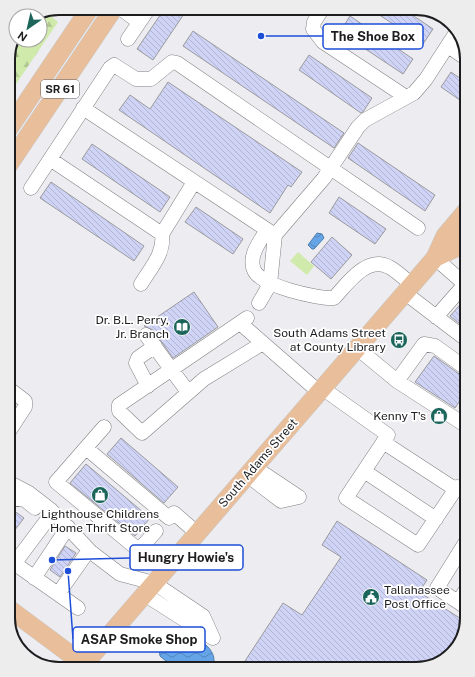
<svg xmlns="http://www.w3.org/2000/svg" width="475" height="677" font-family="'Public Sans',sans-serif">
<defs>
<pattern id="forest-firs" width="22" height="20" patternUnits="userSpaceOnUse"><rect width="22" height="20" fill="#cfeaaa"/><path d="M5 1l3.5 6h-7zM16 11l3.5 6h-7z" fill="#b1c892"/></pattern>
<pattern id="water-waves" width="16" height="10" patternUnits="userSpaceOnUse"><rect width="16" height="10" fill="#65a5e7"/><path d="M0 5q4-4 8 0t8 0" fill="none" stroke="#5386bb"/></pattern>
<pattern id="building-back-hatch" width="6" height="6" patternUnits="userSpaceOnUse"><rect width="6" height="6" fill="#cfd3f5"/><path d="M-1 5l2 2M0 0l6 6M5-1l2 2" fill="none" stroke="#b1b5d2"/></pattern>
</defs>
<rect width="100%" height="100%" fill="#ededf1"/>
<!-- forest -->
<path fill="url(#forest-firs)" d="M47,13L58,22L8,96V56L16,40H40V16H38Z"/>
<!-- pitch -->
<path fill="#cfeaaa" d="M298,252L314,266L307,275L290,261Z"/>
<!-- water -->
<path fill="url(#water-waves)" stroke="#4f7cab" d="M317,233L322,234L324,238L314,249H312L308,245Z
M176,630C193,635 222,648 212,669C194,670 173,669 160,656L159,649L166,638Z"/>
<!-- building -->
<path fill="url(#building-back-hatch)" stroke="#9a9a9d" d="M165,8H188L153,60L137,49Z
M369,8H402L433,29L423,44Z
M350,16L413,59L403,74L340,32Z
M193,31L344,133L334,148L183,46Z
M309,55L372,98L363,112L361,113L299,70Z
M451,72L467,83V105L441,87Z
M168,82L302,172L291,187L288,185L270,213L119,110L130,95L150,109Z
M358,143L435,195L425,211L348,158Z
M92,144L170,197L160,212L82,159Z
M51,182L144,246L134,261L40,198Z
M339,197L386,229L375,244L329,213Z
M196,207L243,239L233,254L185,222Z
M332,237L352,255L331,279L311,262Z
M194,292L218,327L173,358L153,330L144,326Z
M467,297V324L464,327L450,316Z
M434,356L462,376L467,377V390L455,408L415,382Z
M121,438L178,487L164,503L107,454Z
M86,464L150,518L135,536L70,483Z
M13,510L24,518L8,539V511Z
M337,521L427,580L419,592L466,622L460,643L441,662L416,669H257L245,661L283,603L302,615L341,557L322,545Z
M65,546L76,553L60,577L50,570Z"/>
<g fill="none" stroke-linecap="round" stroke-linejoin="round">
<!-- minor casing -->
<g stroke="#818184" stroke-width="15">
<path id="minor" d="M120,8L139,22
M323,8L314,22L313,29L323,42L406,97
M128,39L149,8
M448,46L467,59
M83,108L275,235
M50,159L162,234
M31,188L110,68L114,65L136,79H151L172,62L177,63L418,228
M267,230C260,241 248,256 254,270C260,286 318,299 334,298C347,284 367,255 389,267C397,271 405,279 412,285
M435,258L467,286
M141,284C150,269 165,253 162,234L194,182
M405,293L467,340
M259,303L270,284L275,235L324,178L358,127L365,120L414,93L426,79L457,31
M436,317L465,284
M247,318L119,405V411L142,433L204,379L263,343
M240,323L319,392
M146,335L188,392
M357,348L397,381L462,423L467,416
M397,381L424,344L435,346L467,369
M148,386L136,363L138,358L155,346
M322,388L388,435L346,498L418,545L457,487L467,493
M104,427L56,482L135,547L169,566
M8,433L25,407V401L8,388
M383,442L455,489
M86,448L169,518L174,513L197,533
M254,467L299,497
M364,471L436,519
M247,475L281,501L299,497
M8,482L29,493L51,510L91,552L120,574L154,583L203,616L213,638
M8,503L14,498L25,500L35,508
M140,549L156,531
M8,559L78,608
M14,564L53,512
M34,578L68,527
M58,594L89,550
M144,594L213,638
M458,602L467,588
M467,608L437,588L467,540"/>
</g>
<!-- major casing -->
<g stroke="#c9c9c9" stroke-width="19">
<path id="major" d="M8,130L90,8
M8,166L114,8
M435,258L458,247L467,236
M8,608L90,669
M80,669L435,258L445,236L467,210"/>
</g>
<!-- minor -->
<use href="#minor" stroke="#fff" stroke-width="14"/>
<!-- major -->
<use href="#major" stroke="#e8be9b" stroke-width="18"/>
</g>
<!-- icons -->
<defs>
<g id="library-disc" transform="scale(0.9)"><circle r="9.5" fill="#1b655b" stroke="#fff"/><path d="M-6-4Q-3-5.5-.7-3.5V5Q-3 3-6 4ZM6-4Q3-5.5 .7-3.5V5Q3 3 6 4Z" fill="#fff"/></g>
<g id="bus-disc" transform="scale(0.9)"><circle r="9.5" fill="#1b655b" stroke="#fff"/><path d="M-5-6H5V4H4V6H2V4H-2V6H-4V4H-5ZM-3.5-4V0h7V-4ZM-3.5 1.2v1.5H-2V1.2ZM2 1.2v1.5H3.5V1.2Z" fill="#fff"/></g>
<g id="shop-disc" transform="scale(0.9)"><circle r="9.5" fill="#1b655b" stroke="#fff"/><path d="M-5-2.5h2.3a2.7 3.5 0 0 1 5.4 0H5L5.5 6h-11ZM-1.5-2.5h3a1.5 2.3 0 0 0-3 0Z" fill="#fff"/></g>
<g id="civic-disc" transform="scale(0.9)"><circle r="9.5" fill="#1b655b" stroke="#fff"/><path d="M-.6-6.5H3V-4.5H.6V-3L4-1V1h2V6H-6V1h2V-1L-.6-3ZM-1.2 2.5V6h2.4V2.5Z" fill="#fff"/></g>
</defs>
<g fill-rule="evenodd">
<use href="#library-disc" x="182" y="327"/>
<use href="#bus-disc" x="399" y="340"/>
<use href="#shop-disc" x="439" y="416"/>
<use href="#shop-disc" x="100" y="495"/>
<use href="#civic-disc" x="371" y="597"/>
</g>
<g text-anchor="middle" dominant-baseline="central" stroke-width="3.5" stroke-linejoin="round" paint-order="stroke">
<!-- shield labels -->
<rect fill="#fff" stroke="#616162" stroke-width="1" x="41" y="80" width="38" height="18" rx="3"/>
<g font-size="11" font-weight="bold" fill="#1d1d1f">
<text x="60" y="89">SR 61</text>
</g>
<!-- poi labels -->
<g font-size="12" fill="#1d1d1f" stroke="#fff" text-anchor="end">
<text x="169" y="320">Dr. B.L. Perry,<tspan x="169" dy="14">Jr. Branch</tspan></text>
<text x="386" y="333">South Adams Street<tspan x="386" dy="14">at County Library</tspan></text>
<text x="426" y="416">Kenny T's</text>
<text x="100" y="514" text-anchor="middle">Lighthouse Childrens<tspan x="100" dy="14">Home Thrift Store</tspan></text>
<text x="384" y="590" text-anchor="start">Tallahassee<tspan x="384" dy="14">Post Office</tspan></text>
</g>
<!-- street labels -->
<g font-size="12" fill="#1d1d1f" stroke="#fff">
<text transform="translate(258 463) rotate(-49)">South Adams Street</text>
</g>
</g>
<!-- crop -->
<path d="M0 0H475V677H0ZM59 15H416A44 44 0 0 1 460 59V618A44 44 0 0 1 416 662H59A44 44 0 0 1 15 618V59A44 44 0 0 1 59 15Z" fill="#ededed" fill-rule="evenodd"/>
<path fill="none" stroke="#1d1d1f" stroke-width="2" d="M59 15H416A44 44 0 0 1 460 59V618A44 44 0 0 1 416 662H59A44 44 0 0 1 15 618V59A44 44 0 0 1 59 15Z"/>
<!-- callouts -->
<path fill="none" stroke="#1d4ed8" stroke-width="1.5" d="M261 36L323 36M52 560L130 558M68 571L73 639"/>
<g fill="#1d4ed8" stroke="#fff" stroke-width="1.5">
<circle cx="261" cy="36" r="4"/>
<circle cx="52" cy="560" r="4"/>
<circle cx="68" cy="571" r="4"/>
</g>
<g fill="#fff" stroke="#1d4ed8" stroke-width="1.5">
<rect x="323" y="24" width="100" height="25" rx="4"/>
<rect x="130" y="545" width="113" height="25" rx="4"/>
<rect x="73" y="627" width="132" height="25" rx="4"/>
</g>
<g font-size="13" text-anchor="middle" font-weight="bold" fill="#1d1d1f">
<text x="373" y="41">The Shoe Box</text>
<text x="186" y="562">Hungry Howie's</text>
<text x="139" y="644">ASAP Smoke Shop</text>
</g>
<!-- north arrow -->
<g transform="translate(28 28) rotate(214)"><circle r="19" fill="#ffffff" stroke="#a5a5a5"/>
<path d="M0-3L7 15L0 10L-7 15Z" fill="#1b655b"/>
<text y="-6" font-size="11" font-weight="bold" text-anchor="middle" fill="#1d1d1f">N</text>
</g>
</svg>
